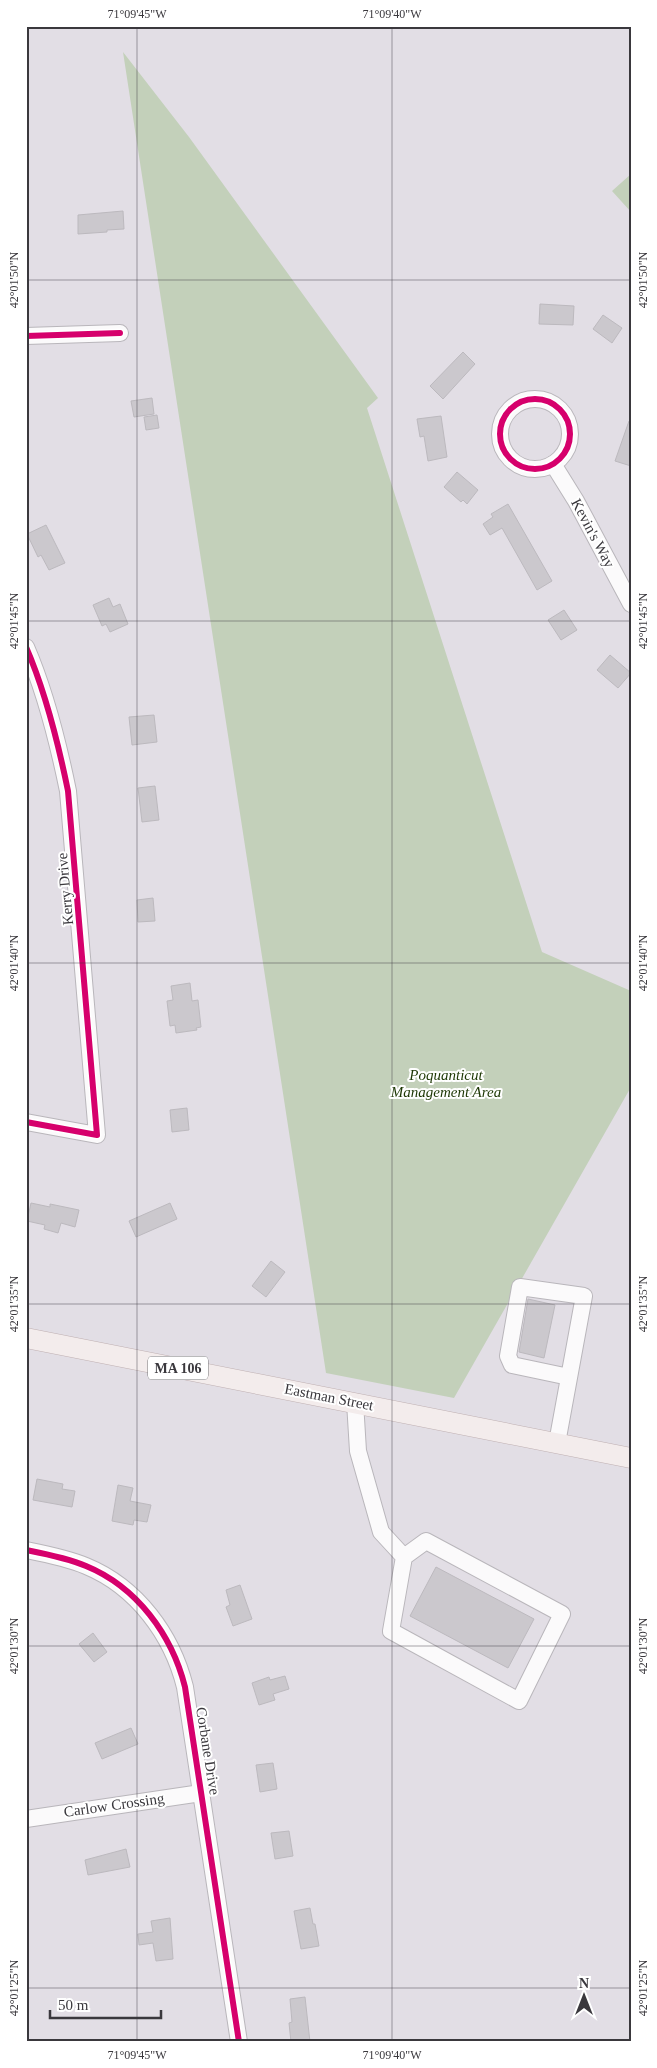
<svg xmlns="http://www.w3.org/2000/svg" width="657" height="2068" font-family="'Times New Roman',serif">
<rect width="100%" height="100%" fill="#e2dee5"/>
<!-- green -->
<path fill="#c3d0ba" d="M123,52L189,137L378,398L367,408L542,952L631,991V1087L454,1398L326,1373Z
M631,174V212L612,191Z"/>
<!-- building -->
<path fill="#cbc8cd" stroke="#bcb9be" d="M123,211L124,229L107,230V232L78,234V215Z
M540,304L574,306L573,325L539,324Z
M603,315L622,328L612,343L593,329Z
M463,352L475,364L443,399L430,386Z
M152,398L154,414L134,417L131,401Z
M157,415L159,428L146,430L144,417Z
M441,416L447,457L428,461L424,436L420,437L417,419Z
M629,421L631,422V466L615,461Z
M457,472L478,490L467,504L463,500L461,502L444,487Z
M508,504L552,581L537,590L502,528L490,535L483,524L493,517L491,514Z
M46,525L65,563L49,570L41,555L38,557L27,534Z
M109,598L113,607L120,604L128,624L110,632L106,624L102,626L93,605Z
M564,610L577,630L561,640L548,620Z
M610,655L631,673L618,688L597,670Z
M154,715L157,742L132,745L129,717Z
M155,786L159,820L142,822L138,788Z
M153,898L155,921L138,922L137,900Z
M190,983L192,1001L198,1000L201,1027L196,1028L197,1030L176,1033L175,1025L170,1026L167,1001L173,1000L171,986Z
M187,1108L189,1130L172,1132L170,1110Z
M31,1203L50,1207V1204L79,1210L75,1227L61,1223L58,1233L44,1229L45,1225L27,1221Z
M170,1203L177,1219L136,1237L129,1221Z
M271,1261L285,1272L266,1297L252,1286Z
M528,1299L555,1305L544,1358L519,1352Z
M37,1479L63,1484L62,1489L75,1491L72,1507L33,1500Z
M118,1485L133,1488L130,1501L151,1505L147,1522L134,1520L133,1525L112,1521Z
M436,1567L534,1619L508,1668L410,1616Z
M240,1585L252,1619L233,1626L226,1607L230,1605L226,1590Z
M93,1633L107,1652L94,1662L79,1644Z
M285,1676L289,1689L273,1694L275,1700L259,1705L252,1683L269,1677L270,1680Z
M131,1728L138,1744L102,1759L95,1743Z
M273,1763L277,1789L260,1792L256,1765Z
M289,1831L293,1856L275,1859L271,1833Z
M126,1849L130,1867L88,1875L85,1860Z
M310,1908L313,1924H315L319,1946L301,1949L294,1911Z
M170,1918L173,1959L156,1961L153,1943L139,1945L138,1934L153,1932L151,1921Z
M305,1997L310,2042H291L289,2023L292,2022L290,1999Z"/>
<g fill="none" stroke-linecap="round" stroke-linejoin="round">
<!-- minor casing -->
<g stroke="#b9b6bb" stroke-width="18">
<path id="minor" d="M26,336L120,333
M500 434a35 35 0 1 1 70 0a35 35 0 1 1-70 0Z
M553,464L576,501L631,604
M26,647C46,693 58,742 68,791L97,1135L26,1122
M355,1402L358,1451L381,1532L404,1557L391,1631L519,1701L562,1614L426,1541L404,1557
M557,1443L584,1296L520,1287L508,1356L512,1365L569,1377
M26,1550C46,1554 67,1558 86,1566C137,1587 172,1635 185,1687L239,2042
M26,1819L201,1793"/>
</g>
<!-- major casing -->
<g stroke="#bfb0b2" stroke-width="21">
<path id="major" d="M26,1338L631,1458"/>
</g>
<!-- minor -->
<use href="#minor" stroke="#fbfafb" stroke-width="16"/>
<!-- major -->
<use href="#major" stroke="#f3ecec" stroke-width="20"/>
<!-- cycleway casing -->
<g stroke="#fff" stroke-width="9">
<path id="cycleway" d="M26,336L120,333
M500 434a35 35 0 1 1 70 0a35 35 0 1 1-70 0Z
M26,647C46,693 58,742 68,791L97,1135L26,1122
M26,1550C46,1554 67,1558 86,1566C137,1587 172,1635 185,1687L239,2042"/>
</g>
<!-- cycleway -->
<use href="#cycleway" stroke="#d6006c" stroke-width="6"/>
</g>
<!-- ticks -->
<path fill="none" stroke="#3a383d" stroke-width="1" stroke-opacity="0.45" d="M137,26V2042M392,26V2042M26,280H631M26,621H631M26,963H631M26,1304H631M26,1646H631M26,1988H631"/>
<g text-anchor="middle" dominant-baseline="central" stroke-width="4" stroke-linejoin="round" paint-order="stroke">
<!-- shield labels -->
<rect fill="#fff" stroke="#757477" stroke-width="1" x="148" y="1356.5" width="60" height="23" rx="4"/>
<g font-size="14" font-weight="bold" fill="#3a383d">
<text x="178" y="1368">MA 106</text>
</g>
<!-- street labels -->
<g font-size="15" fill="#3a383d" stroke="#fff">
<text transform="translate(593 533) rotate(62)">Kevin's Way</text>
<text transform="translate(65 889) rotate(-95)">Kerry Drive</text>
<text transform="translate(329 1397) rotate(11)">Eastman Street</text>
<text transform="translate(208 1751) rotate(81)">Corbane Drive</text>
<text transform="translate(114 1805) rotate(-8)">Carlow Crossing</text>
</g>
<!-- park labels -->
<g font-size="15" font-style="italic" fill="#1d3704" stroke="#fff">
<text x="446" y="1075">Poquanticut<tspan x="446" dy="17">Management Area</tspan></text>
</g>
</g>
<!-- border -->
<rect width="657" height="2068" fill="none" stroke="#ffffff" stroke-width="55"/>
<!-- north arrow -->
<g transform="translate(584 1996)" stroke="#ffffff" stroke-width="4" paint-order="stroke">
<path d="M0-4L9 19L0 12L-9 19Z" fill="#3a383d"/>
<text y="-8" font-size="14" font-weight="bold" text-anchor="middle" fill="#3a383d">N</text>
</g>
<!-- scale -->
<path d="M50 2010v8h111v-8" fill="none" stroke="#3a383d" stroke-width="2.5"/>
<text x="58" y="2010" font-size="15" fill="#3a383d" stroke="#ffffff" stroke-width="4" paint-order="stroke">50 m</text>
<rect x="28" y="28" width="602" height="2012" fill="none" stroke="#3a383d" stroke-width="2"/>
<g font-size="12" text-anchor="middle" fill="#3a383d">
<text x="137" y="18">71°09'45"W</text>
<text x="392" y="18">71°09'40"W</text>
<text transform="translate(14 280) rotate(-90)" y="4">42°01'50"N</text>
<text transform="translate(643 280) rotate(-90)" y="4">42°01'50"N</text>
<text transform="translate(14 621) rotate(-90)" y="4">42°01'45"N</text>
<text transform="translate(643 621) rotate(-90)" y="4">42°01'45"N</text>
<text transform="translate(14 963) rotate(-90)" y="4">42°01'40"N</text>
<text transform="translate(643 963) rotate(-90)" y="4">42°01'40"N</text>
<text transform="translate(14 1304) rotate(-90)" y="4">42°01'35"N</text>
<text transform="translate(643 1304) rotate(-90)" y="4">42°01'35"N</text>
<text transform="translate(14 1646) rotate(-90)" y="4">42°01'30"N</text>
<text transform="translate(643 1646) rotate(-90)" y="4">42°01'30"N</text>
<text transform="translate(14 1988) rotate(-90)" y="4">42°01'25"N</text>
<text transform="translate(643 1988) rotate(-90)" y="4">42°01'25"N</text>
<text x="137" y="2059">71°09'45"W</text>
<text x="392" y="2059">71°09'40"W</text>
</g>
</svg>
